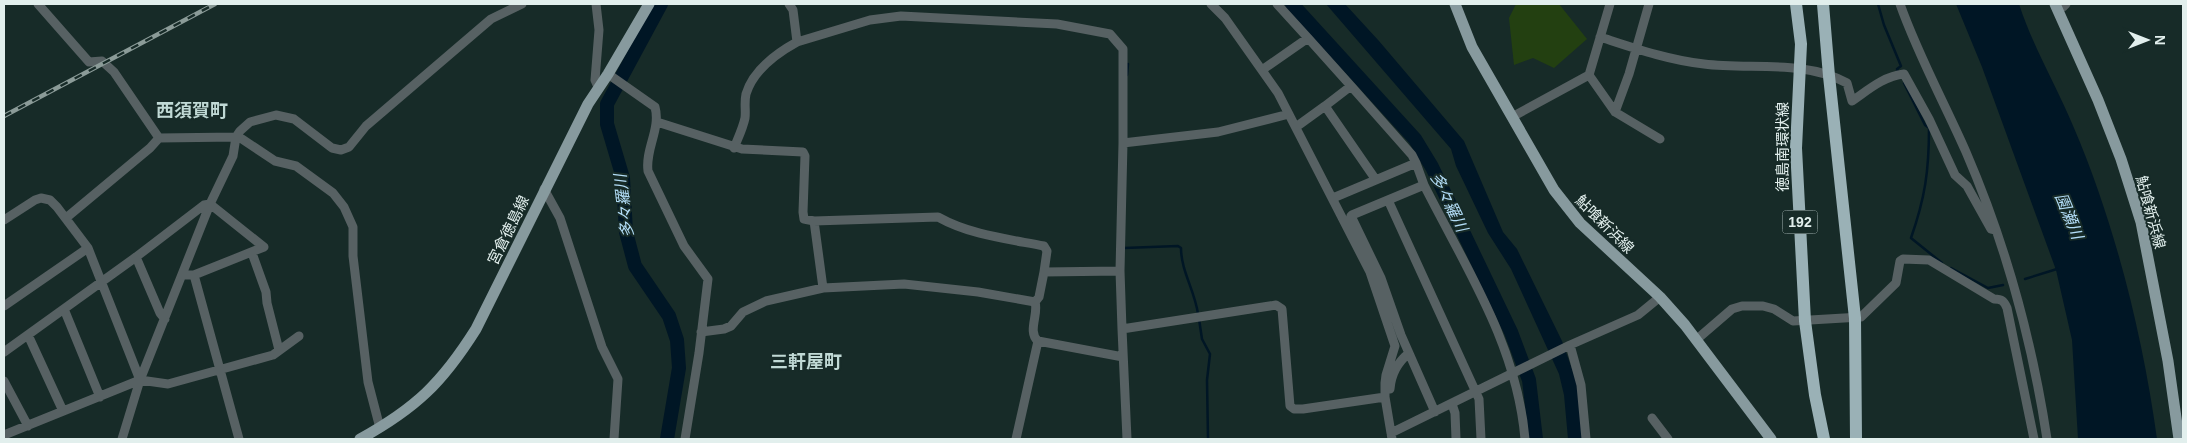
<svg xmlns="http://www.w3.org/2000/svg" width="2187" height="443" font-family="Arial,'Noto Sans JP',sans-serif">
<rect width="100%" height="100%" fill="#172b28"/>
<!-- green -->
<path fill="#234011" d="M1516,4H1559L1587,39L1554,68L1533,58L1514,65L1509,18Z"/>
<!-- water -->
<path fill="#001625" d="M1326,4H1345L1379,41L1464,141L1503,232L1517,249L1562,341L1577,383L1583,439H1568L1564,395L1559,374L1511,269L1488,233L1456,166L1451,149Z
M1956,4H2019C2033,47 2057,87 2074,128C2115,224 2143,336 2157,439H2078L2072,340L2056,270L1982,67Z"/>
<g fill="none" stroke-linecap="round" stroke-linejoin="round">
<!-- stream -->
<path stroke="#001625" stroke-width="2.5" d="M1878,4L1884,25L1901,66L1897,69L1899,73
M1127,75L1128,64
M1904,83L1925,125L1929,128C1929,171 1925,198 1911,238L1942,263
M1124,248L1178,246L1181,248C1181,271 1195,291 1198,314
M1951,268L1988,288L2003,285
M2025,279L2057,269
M1199,319L1202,339L1210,354L1207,380L1208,439"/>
<!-- river -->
<path stroke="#001625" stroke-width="14" d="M661,4L607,104V124L623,178L626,232L635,266L669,316L677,340L679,368L667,439
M1292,4L1415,139L1432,167L1511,332L1529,380L1536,439"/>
<!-- minor -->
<path stroke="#576163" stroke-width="9" d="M38,4L89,62L102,61L114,72L159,138L236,137L242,139L275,161L296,166L333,193L344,207L353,227V256L368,382L380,428
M596,4L599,30L595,80L598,87
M789,4L793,10L797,42L870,20L901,16L1057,24L1110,34L1123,49V143
M1211,4L1225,18L1278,93L1370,272L1395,346L1386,375L1385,383V397L1392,439
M1277,4L1308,38
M1900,4C1918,55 1944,102 1966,152C2006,245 2032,340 2047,439
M2063,7L2066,4
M1600,37C1634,48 1668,60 1704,64C1750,70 1804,59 1847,83L1852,101C1868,90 1884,76 1904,74L1929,119L1955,175L1967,186L1991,229L1996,230
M1262,70L1308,38L1351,86
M608,74L655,107C661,129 645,149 648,171L684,246L708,279L699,353L685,439
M1589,75L1615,112L1660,139
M1325,106L1351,86L1412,155L1416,163
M1615,112L1629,74L1649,4
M1512,117L1589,75L1610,4
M657,122L742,149L803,152L805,156L803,212L804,219L814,221
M1296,127L1325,106L1376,180
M734,148C738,138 743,128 745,118C746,110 744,103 746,94C753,71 777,53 797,42
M544,189L560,218L602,347L618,379L614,439
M1333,198L1416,163L1424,185
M1388,200L1424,185C1466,268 1517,345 1525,439
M66,218L150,148L159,138
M4,220L35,200L41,198L50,200L57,207L88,248L140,380
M252,253L266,292L267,303L279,350
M136,257L160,313L165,319
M1120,271L1123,143L1218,132L1289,114
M194,275L239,439
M823,288L814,221L938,217C970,235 1008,239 1044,246L1047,251L1044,272
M1035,302L1039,297L1044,272L1120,271L1122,329
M4,306L88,248
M64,309L100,397
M701,332L724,329L731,326L743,312L766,301L823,288L904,284L978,292L1035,302C1039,314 1027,332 1038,341
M28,335L63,411
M1696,340L1732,309L1742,306H1763L1774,309L1793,321L1861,317L1896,283L1900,261L1903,259L1929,260L1994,299C2002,299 2004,301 2007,308L2034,439
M1570,345L1581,385L1586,439
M4,352L136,257L204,205L210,204L264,247L194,275H183
M4,381L28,426
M1390,389C1391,375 1398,362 1409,353
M1452,404L1455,413L1456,439
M1435,412L1401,335L1381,278L1351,216L1352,215L1388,200L1479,399L1481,439
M1652,418L1668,439
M1391,433L1570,345L1638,315L1660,297
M4,435L140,380L168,384L273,355L299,336
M122,439L140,380L210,204L233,156L236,137L240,131L250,122L276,115L294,119L332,148L341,150L349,147L366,126L491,19L522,4
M1016,439L1038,341L1123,357
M1127,439L1122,329L1276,305L1282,309L1290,406L1294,409H1303L1385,397"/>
<!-- major -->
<path stroke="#879a9e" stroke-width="11" d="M1455,4L1472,47L1554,190L1580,223L1660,297L1685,325L1771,439
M2055,4L2098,100L2121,159L2141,222L2168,361L2179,439
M360,439C416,408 442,383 476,329L588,104L608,74L649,4"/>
<!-- highway -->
<path stroke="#9ab1b6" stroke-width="12" d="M1796,4L1801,44L1796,148L1805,321L1815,395L1824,439
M1823,4L1829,76L1855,318L1856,439"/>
<!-- rail casing -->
<g stroke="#8b9b98" stroke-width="4.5">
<path id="rail" d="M4,116L215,4"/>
</g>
<!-- rail -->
<use href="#rail" stroke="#172b28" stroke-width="2.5" stroke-dasharray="8" stroke-linecap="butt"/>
</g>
<g text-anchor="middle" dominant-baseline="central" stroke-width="4" stroke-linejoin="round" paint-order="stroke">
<!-- shield labels -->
<rect fill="#172b28" stroke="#a5b4b2" stroke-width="1" x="1782.5" y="210.5" width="35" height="23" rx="4"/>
<g font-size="14" font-weight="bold" fill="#e2efed">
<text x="1800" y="222">192</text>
</g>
<!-- street labels -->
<g font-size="15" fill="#e2efed" stroke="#172b28">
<text transform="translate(1782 147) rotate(-90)">徳島南環状線</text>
<text transform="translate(2151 212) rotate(75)">鮎喰新浜線</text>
<text transform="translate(1605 224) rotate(45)">鮎喰新浜線</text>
<text transform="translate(508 230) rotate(-64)">宮倉徳島線</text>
</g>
<!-- water labels -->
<g font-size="16" font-style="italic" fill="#b2dcf6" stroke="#172b28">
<text transform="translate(1449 202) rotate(64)">多々羅川</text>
<text transform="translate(624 206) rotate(-97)">多々羅川</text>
<text transform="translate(2069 216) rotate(68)">園瀬川</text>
</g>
<!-- quarter labels -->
<g font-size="18" font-weight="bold" fill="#c0d9d5" stroke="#172b28">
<text x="192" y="111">西須賀町</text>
<text x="806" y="362">三軒屋町</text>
</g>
</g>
<!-- border -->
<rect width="2187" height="443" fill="none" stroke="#e2efed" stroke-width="10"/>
<!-- north arrow -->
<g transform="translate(2147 40) rotate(90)" stroke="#172b28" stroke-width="4" paint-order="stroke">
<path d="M0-4L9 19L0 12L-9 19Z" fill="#e2efed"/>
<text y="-8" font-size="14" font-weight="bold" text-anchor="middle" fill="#e2efed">N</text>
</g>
</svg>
